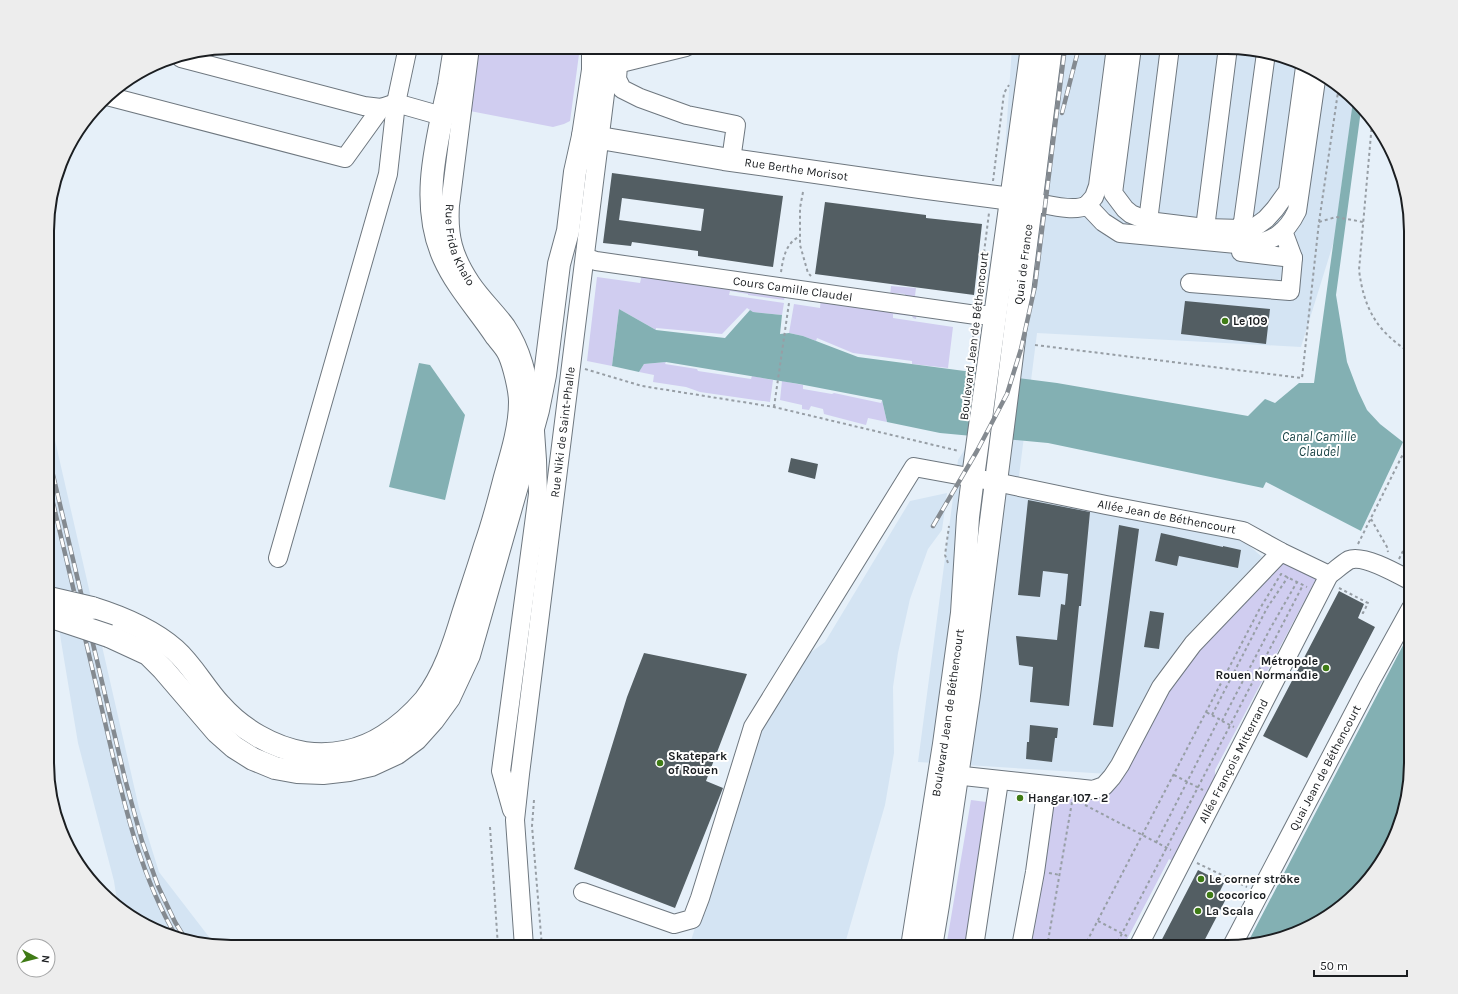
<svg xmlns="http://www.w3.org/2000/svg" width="1458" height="994" font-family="Karla,sans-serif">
<rect width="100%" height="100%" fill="#e6f0f9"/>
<!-- built -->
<path fill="#d4e4f3" d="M1012,47H1239L1286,57L1339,85L1353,101L1334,241L1301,347L1037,333L1017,492L1242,539L1262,557L1181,642L1109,774L918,762L958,460L970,441L1001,208Z
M49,414L139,808L159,872L216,946L172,937L118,907L114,881L78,743L61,641L51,566L49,555Z
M947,493L942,530L928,549L910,599L898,653L893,687L894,753L885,805L844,947H689L754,740L806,656L825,642L910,501Z"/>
<!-- green -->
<path fill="#d0cdf0" d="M473,47H580L570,121L564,124L553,127L470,111Z
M642,274L786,293L784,300L748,295V294L730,291L729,295L784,303L782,315L753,312L747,308L722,334L656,328V330L619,309L612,366L587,361L597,277L640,283Z
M891,286L916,288L915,296L920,297L919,301L904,299L905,294L893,293L892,297H890Z
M821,297L917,310L916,319L913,318L912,316L893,314V318L953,327L948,368L912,364V361L853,353L817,338L816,341L803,336L789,333L794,304L820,308Z
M666,362L665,364L697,369L698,371L751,379L752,376L773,380L770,402L700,392L686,387L653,382L654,375L639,372L644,364Z
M782,381L803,385V389L832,394L834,393L881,403L882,400L887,422L868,418L866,425L824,414L823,409L811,406L809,410L802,409V405L780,400Z
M1289,557L1318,573L1315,581L1215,770V783L1175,862L1169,859L1123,947H1024L1052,792L1088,799L1105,793L1118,786L1149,724L1182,669Z
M971,800L994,803L972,947H946Z"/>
<!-- water -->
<path fill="#83b0b3" d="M1353,101L1361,110L1336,295L1347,362L1358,391L1367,410L1380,424L1403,442L1361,531L1266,482L1263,488L1048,443L940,433L887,422L882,400L799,384L666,362L644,364L639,372L612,366L619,309L656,330L725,338L750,310L753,312L782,315L780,334L789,333L803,336L858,357L1057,383L1248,416L1265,399L1275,403L1299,383H1314Z
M419,363L430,365L465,415L445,500L389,487Z
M1411,630V775L1401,822L1373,875L1308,928L1248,942Z"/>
<!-- building -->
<path fill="#535e63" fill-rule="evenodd" d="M612,173L783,196L773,267L698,256V251L632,242L631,246L603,243ZM622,198L704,209L701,231L619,220Z
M825,202L926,215V218L982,224L974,295L815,274Z
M1185,301L1270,309L1266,344L1181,334Z
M791,458L818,464L815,479L788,472Z
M1028,500L1090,512L1081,606H1079L1069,706L1030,702L1033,667L1019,665L1016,636L1057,640L1061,604L1065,605L1068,574L1043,571L1040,597L1018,595Z
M1119,525L1139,529L1113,727L1093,725Z
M1161,533L1223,547V546L1241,550L1238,568L1179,556L1177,566L1155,561Z
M1339,591L1364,604L1358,618L1375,627L1307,758L1263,736Z
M1150,611L1164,613L1159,649L1144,647Z
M644,653L747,674L706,781L723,788L675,908L574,869L627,697Z
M1030,725L1058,728L1057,738H1055L1052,762L1026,759L1027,742H1029Z
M1198,870L1224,883L1220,891L1228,895L1201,947H1158Z"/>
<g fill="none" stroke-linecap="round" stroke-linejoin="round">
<!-- minor casing -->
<g stroke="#6e777f" stroke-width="20">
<g id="minor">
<path id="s1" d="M470,47L450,205C448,236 453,256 471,283C481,298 495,311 506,326C522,350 528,376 531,404"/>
<path d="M686,47L625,62L618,65L617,79L622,89L640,98L687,115L736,125L731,160"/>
<path d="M1132,47L1113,193L1125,209L1131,214L1148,221L1205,228L1242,229L1266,53"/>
<path d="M181,58L364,106L381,108L396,103L442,116"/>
<path d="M107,96L345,158L381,108"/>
<path d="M1031,202C1046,204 1074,213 1087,205L1103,222L1120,233L1247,245C1272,242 1286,234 1297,211L1317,73"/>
<path d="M1087,205L1094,197L1098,186L1116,47"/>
<path d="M1148,221L1170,47"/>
<path d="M1205,228L1228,47"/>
<path d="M1242,229L1255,227L1266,219L1275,209L1288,191L1305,67"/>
<path d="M1241,252L1293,258L1283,231"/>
<path id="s2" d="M590,259L596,261L976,315H996"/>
<path d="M1190,283L1290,291L1293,258"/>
<path d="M278,558L388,174L396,103L408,47"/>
<path d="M945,774L1093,790L1104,786L1112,777L1120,765L1161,687L1193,644L1281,552"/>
<path d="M512,810L501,771L538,494L537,460L535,431"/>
<path id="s3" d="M583,892L674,924L692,919L700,898L753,727L914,467L996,482L1106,505L1243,531L1281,552L1329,575"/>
<path id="s4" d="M1232,946L1369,684L1411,608"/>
<path id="s5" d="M524,947L515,820L520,774L608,70L611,60L617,47"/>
<path d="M974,947L999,781"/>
<path d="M1021,947L1035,872L1047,786"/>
<path id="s6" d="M1138,947L1329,575C1335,571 1342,564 1349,560C1363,554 1398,574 1411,581"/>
</g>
</g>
<!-- major casing -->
<g stroke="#6e777f" stroke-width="24">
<g id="major">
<path d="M593,70V47"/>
<path id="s7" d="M583,136L600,138L724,159L920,187L1026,201"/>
<path d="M92,608C121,617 151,629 175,650C193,666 204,688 220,705C241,729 273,748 305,753C332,757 361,751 384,736C400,726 413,714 425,700C444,675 454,644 463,614C470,592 478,569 485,546C493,524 499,500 505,477C512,453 520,427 520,402C520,390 514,365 509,354C506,347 500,341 496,336C479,310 457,287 444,258C419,203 437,141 449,85C451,73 453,60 455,47"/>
<path id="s8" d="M912,947L944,744L962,613L968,517L973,477L1032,47"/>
<path id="s9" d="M931,947L938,905L969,695L1051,47"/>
</g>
</g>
<!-- highway casing -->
<g stroke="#6e777f" stroke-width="24">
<path id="highway" d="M109,636L148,654L163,669L217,732L234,747L253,759L275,768L297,772L323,773L349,770L371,765L397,753L416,739L433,720L449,698L469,655L523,465L538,410L545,375L559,264L568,231L575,172L583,136L593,70L605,53L616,47"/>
</g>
<!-- path -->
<path stroke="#979ea5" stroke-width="2" stroke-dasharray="3 3" stroke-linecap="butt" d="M1337,94L1348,96
M1372,123L1359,270C1364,309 1377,332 1411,353
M993,181L1004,93L1009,85
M803,192L800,208V245L808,273L811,276
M1319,222L1336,217L1363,222
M781,272C783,258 786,243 799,237
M978,300L989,213
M1035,345L1302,378L1319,222L1339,85
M972,349L974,330
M585,369L642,386L774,407L959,451
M774,407L789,303
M1371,519L1387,547L1388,552
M1358,544L1411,438
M1399,559L1411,535
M948,563L945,555L949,526
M1339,588L1368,603L1363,613L1361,612
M1212,715L1267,608L1288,577
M1222,721L1270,629L1297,582
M1222,721L1234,727
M1174,775L1203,790
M534,800L532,826L542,947
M1085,805L1171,850
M490,827L498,947
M1156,843L1219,719L1206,712
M1197,863L1247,887
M1049,873L1060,875
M1098,921L1127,936
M1047,947L1072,802
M1084,947L1259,610L1281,574L1307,587
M1115,947L1303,585"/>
<!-- minor -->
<use href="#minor" stroke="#fff" stroke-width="18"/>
<!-- major -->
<use href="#major" stroke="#fff" stroke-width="22"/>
<!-- highway -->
<use href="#highway" stroke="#fff" stroke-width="22"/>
<!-- rail casing -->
<g stroke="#848a90" stroke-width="4.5">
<path id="rail" d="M1062,113L1079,47
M49,458L125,779L142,841L158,886L175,922L186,940
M49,486C67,563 86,641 104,718C122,794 137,870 177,938
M933,526L977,451L1007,394L1021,349L1035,286L1065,47"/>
</g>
<!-- rail -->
<use href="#rail" stroke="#fff" stroke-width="3" stroke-dasharray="9" stroke-linecap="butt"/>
<!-- major-bridge casing -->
<g stroke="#6e777f" stroke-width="24" stroke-linecap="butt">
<path id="major-bridge" d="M49,598L92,608"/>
</g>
<!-- highway-bridge casing -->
<g stroke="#6e777f" stroke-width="24" stroke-linecap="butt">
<path id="highway-bridge" d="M55,618L109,636"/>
</g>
<!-- major-bridge -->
<use href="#major-bridge" stroke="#fff" stroke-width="22"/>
<!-- highway-bridge -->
<use href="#highway-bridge" stroke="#fff" stroke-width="22"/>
</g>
<!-- markers -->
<g fill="#3f7b15" stroke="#fff" stroke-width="1.5">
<circle cx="1225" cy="321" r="4"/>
<circle cx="1326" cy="668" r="4"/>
<circle cx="660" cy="763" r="4"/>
<circle cx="1020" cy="798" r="4"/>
<circle cx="1201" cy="879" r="4"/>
<circle cx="1210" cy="895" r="4"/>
<circle cx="1198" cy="911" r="4"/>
</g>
<g text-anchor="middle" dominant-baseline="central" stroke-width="4" stroke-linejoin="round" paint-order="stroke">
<!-- street labels -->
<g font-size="12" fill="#1b1e21" stroke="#fff">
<text stroke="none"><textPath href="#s7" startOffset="216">Rue Berthe Morisot</textPath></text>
<text stroke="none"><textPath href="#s1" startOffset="201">Rue Frida Khalo</textPath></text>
<text stroke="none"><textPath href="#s9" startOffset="689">Quai de France</textPath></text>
<text stroke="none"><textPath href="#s2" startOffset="205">Cours Camille Claudel</textPath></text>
<text transform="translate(974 336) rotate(-83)">Boulevard Jean de Béthencourt</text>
<text stroke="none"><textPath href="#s5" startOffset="518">Rue Niki de Saint-Phalle</textPath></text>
<text stroke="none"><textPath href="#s3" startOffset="880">Allée Jean de Béthencourt</textPath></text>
<text stroke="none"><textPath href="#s8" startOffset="237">Boulevard Jean de Béthencourt</textPath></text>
<text stroke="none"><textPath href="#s6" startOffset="209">Allée François Mitterrand</textPath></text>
<text stroke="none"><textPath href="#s4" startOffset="201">Quai Jean de Béthencourt</textPath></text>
</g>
<!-- poi labels -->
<g font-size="12" font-weight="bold" fill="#1b1e21" stroke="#fff" text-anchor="start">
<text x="1233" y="321">Le 109</text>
<text x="1318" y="661" text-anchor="end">Métropole<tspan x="1318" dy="14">Rouen Normandie</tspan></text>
<text x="668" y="756">Skatepark<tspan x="668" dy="14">of Rouen</tspan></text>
<text x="1028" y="798">Hangar 107 - 2</text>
<text x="1209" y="879">Le corner ströke</text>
<text x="1218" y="895">cocorico</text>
<text x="1206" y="911">La Scala</text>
</g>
<!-- water labels -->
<g font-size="13" font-style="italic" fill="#113d3f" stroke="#fff">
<text x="1319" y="436">Canal Camille<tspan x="1319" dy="15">Claudel</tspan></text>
</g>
</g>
<!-- crop -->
<path d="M0 0H1458V994H0ZM231 54H1227A177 177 0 0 1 1404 231V763A177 177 0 0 1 1227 940H231A177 177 0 0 1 54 763V231A177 177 0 0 1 231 54Z" fill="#ededed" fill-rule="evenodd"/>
<path fill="none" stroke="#1b1e21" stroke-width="2" d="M231 54H1227A177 177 0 0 1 1404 231V763A177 177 0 0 1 1227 940H231A177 177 0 0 1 54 763V231A177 177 0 0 1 231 54Z"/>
<!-- north arrow -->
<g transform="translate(36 958) rotate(97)"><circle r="19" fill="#ffffff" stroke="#a4a5a6"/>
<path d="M0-3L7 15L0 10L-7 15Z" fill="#3f7b15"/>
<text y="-6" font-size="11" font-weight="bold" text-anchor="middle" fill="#1b1e21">N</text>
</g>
<!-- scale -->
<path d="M1314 970v6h93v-6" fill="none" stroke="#1b1e21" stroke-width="2"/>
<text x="1320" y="970" font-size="12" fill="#1b1e21" stroke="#ffffff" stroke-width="3" paint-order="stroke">50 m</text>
</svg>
